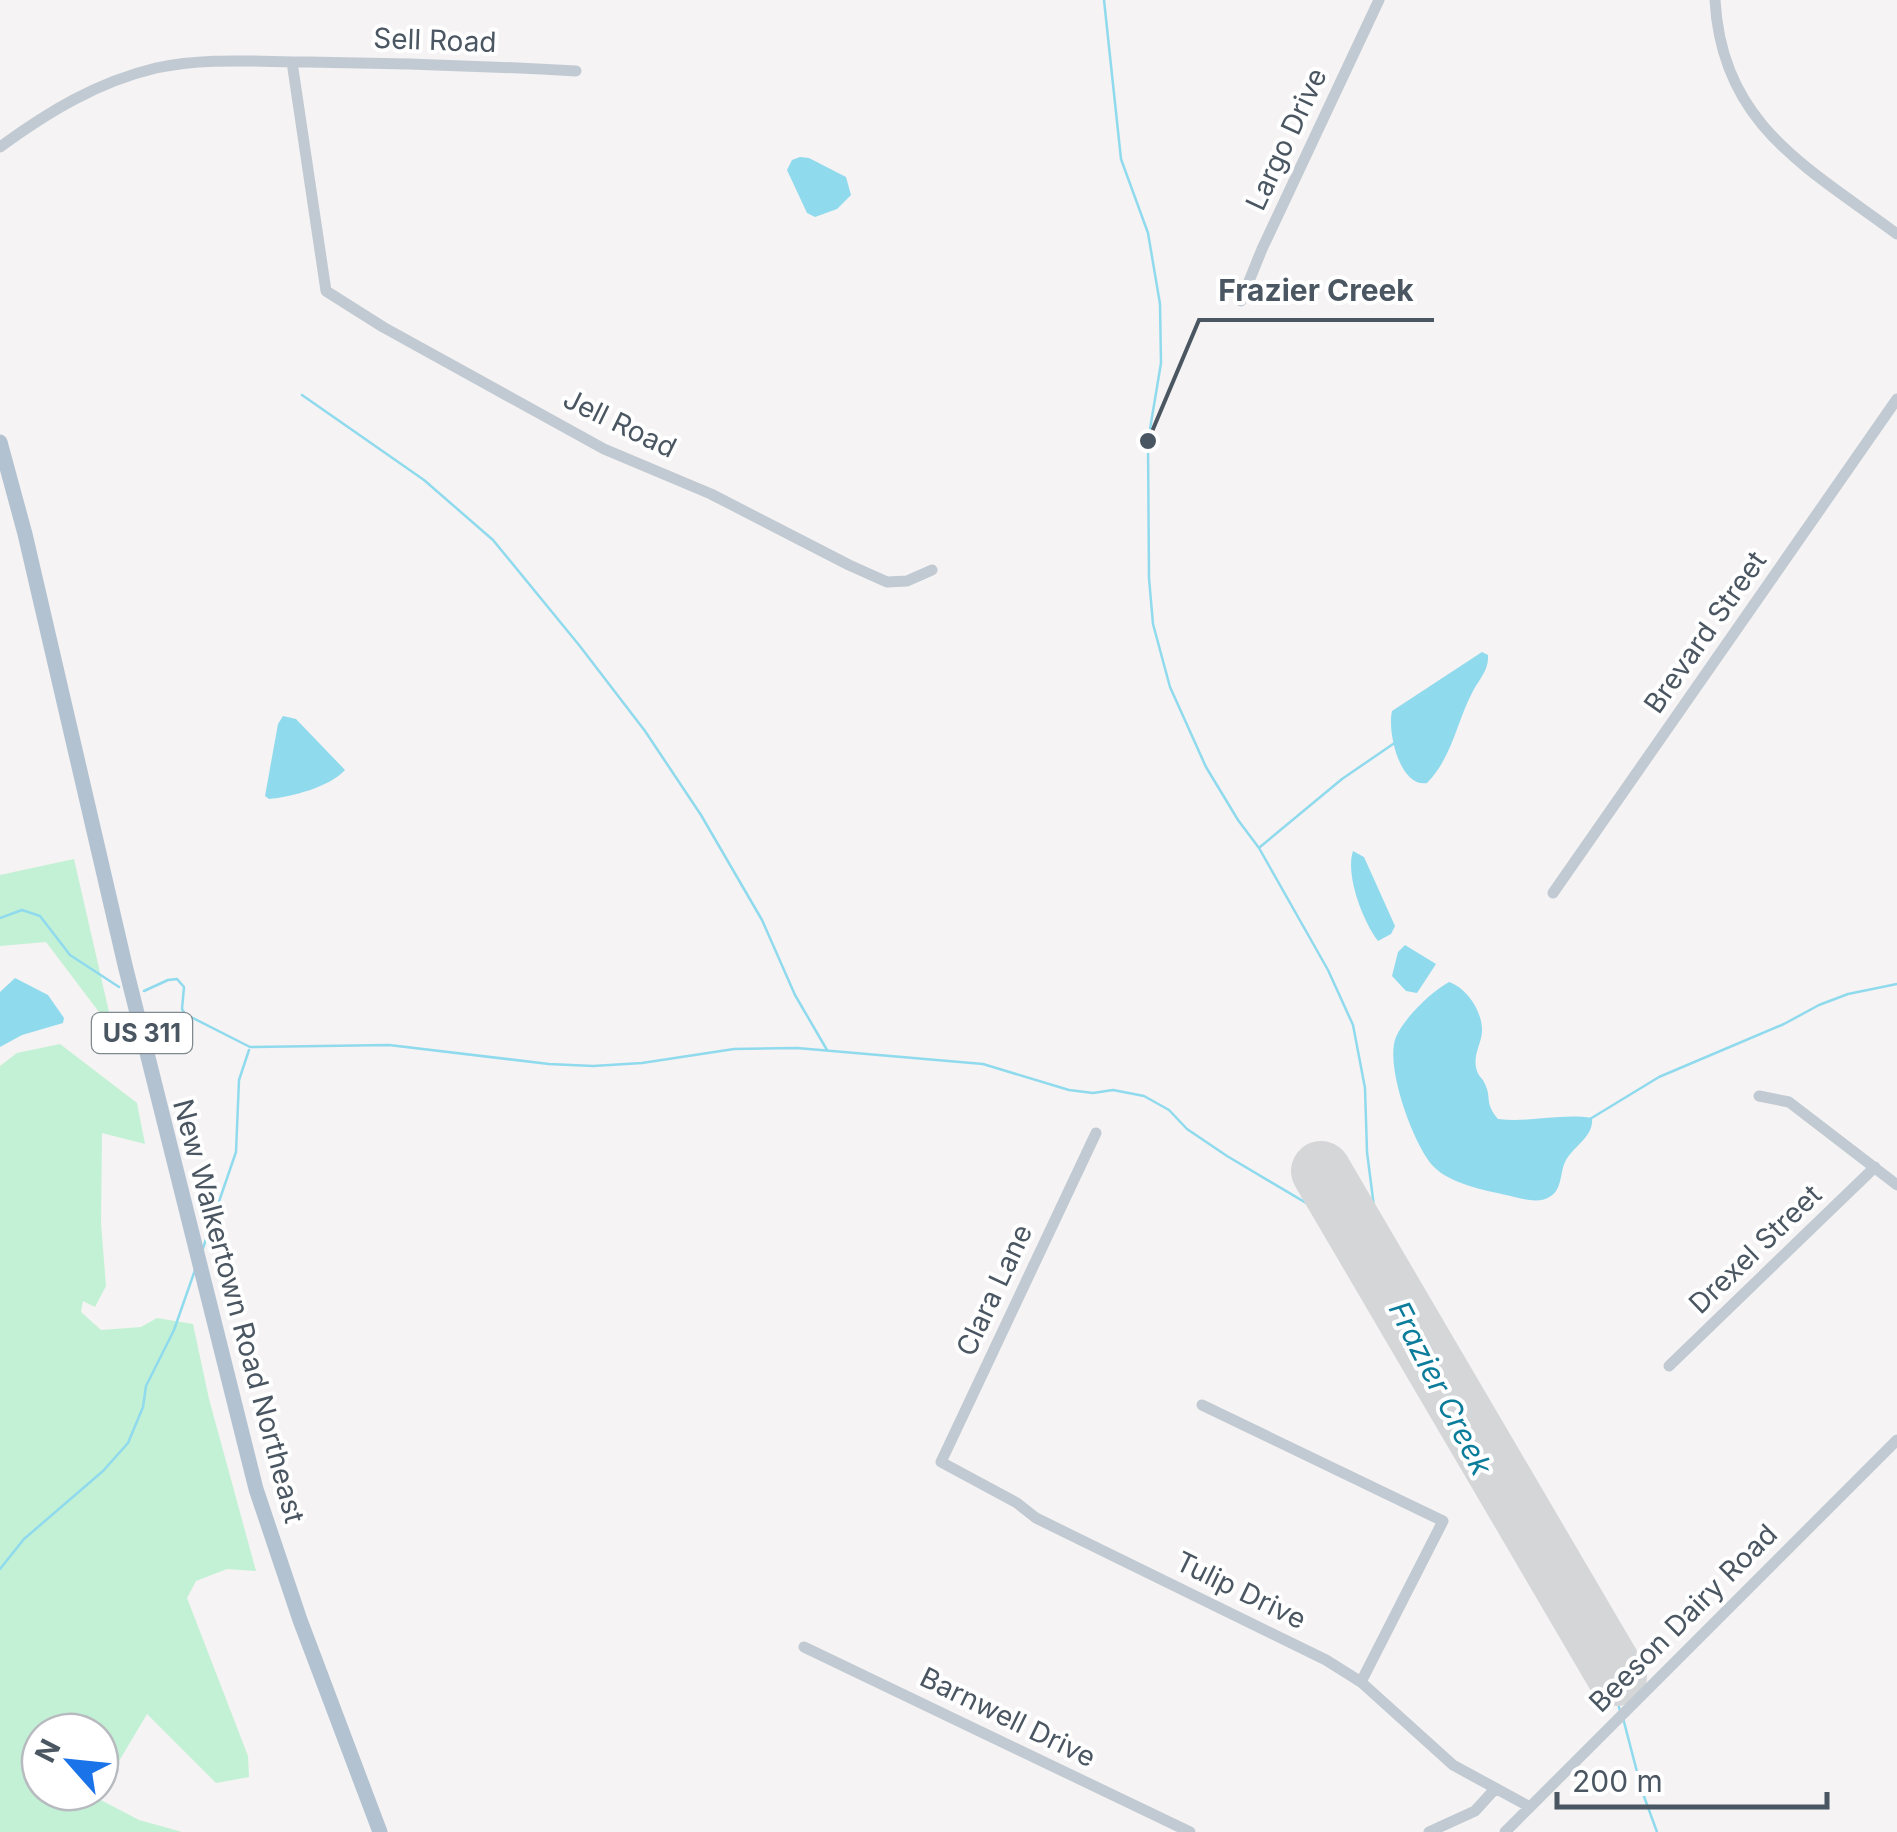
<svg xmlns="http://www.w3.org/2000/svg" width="1897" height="1832" font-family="Inter,sans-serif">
<rect width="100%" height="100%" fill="#f5f3f3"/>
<!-- green -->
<path fill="#c3f1d5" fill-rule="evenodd" d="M74,859L109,1012H99L46,942L0,946V875Z
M60,1044L137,1103L145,1144L102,1133L101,1223L106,1286L95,1307L83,1301L81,1312L101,1330L141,1327L157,1318L193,1324L209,1399L256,1571L227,1569L196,1581L187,1598L248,1756L249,1777L216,1783L147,1714L97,1798L139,1820L182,1832H0V1066L17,1053ZM100,1732V1792H40V1732Z"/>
<!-- water -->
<path fill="#90daee" d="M800,157L809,158L846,177L851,195L837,209L815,217L807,213L787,170L792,160Z
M1482,652L1488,655C1489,670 1480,678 1473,691C1456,723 1453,756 1427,783C1400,788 1387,732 1392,711Z
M283,716L296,719L345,770C330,787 291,797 269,799L265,796L278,724Z
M1353,851L1364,857L1395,926L1391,934L1378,941C1363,921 1345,875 1353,851Z
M1405,945L1436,964L1417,993L1406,991L1392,976L1398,952Z
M15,978L48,995L64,1018L63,1023L22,1035L0,1047V992Z
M1449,982C1467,988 1483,1012 1482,1032C1481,1045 1472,1056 1477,1071C1479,1077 1482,1077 1485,1084C1492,1099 1484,1102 1498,1119C1530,1123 1560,1113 1592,1118C1594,1137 1573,1146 1565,1162C1560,1173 1562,1189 1551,1196C1539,1205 1519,1198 1506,1195C1484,1190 1451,1184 1434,1167C1414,1147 1384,1065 1396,1037C1404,1018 1431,992 1449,982Z"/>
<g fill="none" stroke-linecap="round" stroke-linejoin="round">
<!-- stream -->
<path stroke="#90daee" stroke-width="2.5" d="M1104,0L1121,159L1148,233L1160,304L1161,363L1148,441L1149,578L1153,624L1170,687L1206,767L1238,820L1259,848L1328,970L1353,1025L1365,1088L1367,1152L1379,1246L1383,1270L1400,1313L1421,1351L1446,1408L1486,1477L1529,1529L1599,1630L1620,1711
M302,395L424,480L493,540L579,645L645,731L701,815L762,920L795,995L827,1050
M1260,847L1342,779L1396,742
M0,918L22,910L40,916L70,955L119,987
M144,991L168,980L177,979L184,987L182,1009L185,1014L250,1047L389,1045L549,1064L593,1066L642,1063L734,1049L797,1048L983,1064L1069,1090L1093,1093L1113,1090L1144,1096L1169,1110L1187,1129L1227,1156L1377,1245
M1590,1119L1659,1077L1784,1024L1819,1005L1848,994L1897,984
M203,1248L236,1152L239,1080L249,1050
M0,1569L24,1539L103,1471L128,1443L143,1407L146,1386L174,1330L195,1270
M1623,1718L1642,1791L1657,1832"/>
<!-- runway -->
<path stroke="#d5d6d8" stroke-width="60" d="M1321,1171L1617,1676"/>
<!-- minor -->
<path stroke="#c1cad2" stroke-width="11" d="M1715,0C1722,125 1807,167 1897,234
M292,62L326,291L383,327L604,449L711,494L849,565L887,582L907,581L932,570
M0,147C48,112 97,82 156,68C207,57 257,62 308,62C398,63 487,66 576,71
M1241,301L1262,249L1379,0
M1553,893L1897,399
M1759,1096L1789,1102L1897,1185
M1096,1133L941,1462L1017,1503L1036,1518L1326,1660L1361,1682L1453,1765L1530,1807
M1669,1366L1875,1167
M1202,1405L1443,1521L1361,1682
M804,1647L1190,1832
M1429,1832L1475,1811L1494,1790
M1505,1832L1897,1440"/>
<!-- major -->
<path stroke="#b3c2d1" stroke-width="15" d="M0,442L25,534L125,965L256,1489L300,1620L380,1832"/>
</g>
<g text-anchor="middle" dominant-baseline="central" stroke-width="8" stroke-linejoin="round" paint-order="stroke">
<!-- shield labels -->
<rect fill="#fff" stroke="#808990" stroke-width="2.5" x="92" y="1013" width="100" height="40" rx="8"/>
<g font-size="25" font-weight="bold" fill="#4a5661">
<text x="142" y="1033">US 311</text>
</g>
<!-- street labels -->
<g font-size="28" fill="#4a5661" stroke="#fff">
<text transform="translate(435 40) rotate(2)">Sell Road</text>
<text transform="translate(1286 139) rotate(-65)">Largo Drive</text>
<text transform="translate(620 423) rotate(26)">Jell Road</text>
<text transform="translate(1705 632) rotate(-55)">Brevard Street</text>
<text transform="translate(1755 1249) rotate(-44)">Drexel Street</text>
<text transform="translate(994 1290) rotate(-65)">Clara Lane</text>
<text transform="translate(239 1311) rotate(75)">New Walkertown Road Northeast</text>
<text transform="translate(1241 1590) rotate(26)">Tulip Drive</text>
<text transform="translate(1683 1618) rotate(-45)">Beeson Dairy Road</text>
<text transform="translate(1008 1717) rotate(26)">Barnwell Drive</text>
</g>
<!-- water labels -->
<g font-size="30" font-style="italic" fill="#0c7c9b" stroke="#fff">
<text transform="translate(1441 1388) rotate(63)">Frazier Creek</text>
</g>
</g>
<!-- callouts -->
<path fill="none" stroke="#4a5661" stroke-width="4" d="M1148 441L1199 320H1434"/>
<circle fill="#4a5661" stroke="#fff" stroke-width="4" cx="1148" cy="441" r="10"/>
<g font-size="30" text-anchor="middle" font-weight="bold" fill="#4a5661" stroke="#fff" stroke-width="8" stroke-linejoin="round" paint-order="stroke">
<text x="1316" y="301">Frazier Creek</text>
</g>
<!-- north arrow -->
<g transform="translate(70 1762) rotate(297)"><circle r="48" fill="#ffffff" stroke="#b7bbc0" stroke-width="2.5"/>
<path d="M0-8L18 38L0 25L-18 38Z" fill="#1a73e8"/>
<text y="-15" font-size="28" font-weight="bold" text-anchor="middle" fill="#4a5661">N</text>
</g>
<!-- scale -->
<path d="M1557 1792v15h270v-15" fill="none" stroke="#4a5661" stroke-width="5"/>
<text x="1572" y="1792" font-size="30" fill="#4a5661" stroke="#ffffff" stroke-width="8" paint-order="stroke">200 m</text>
</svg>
